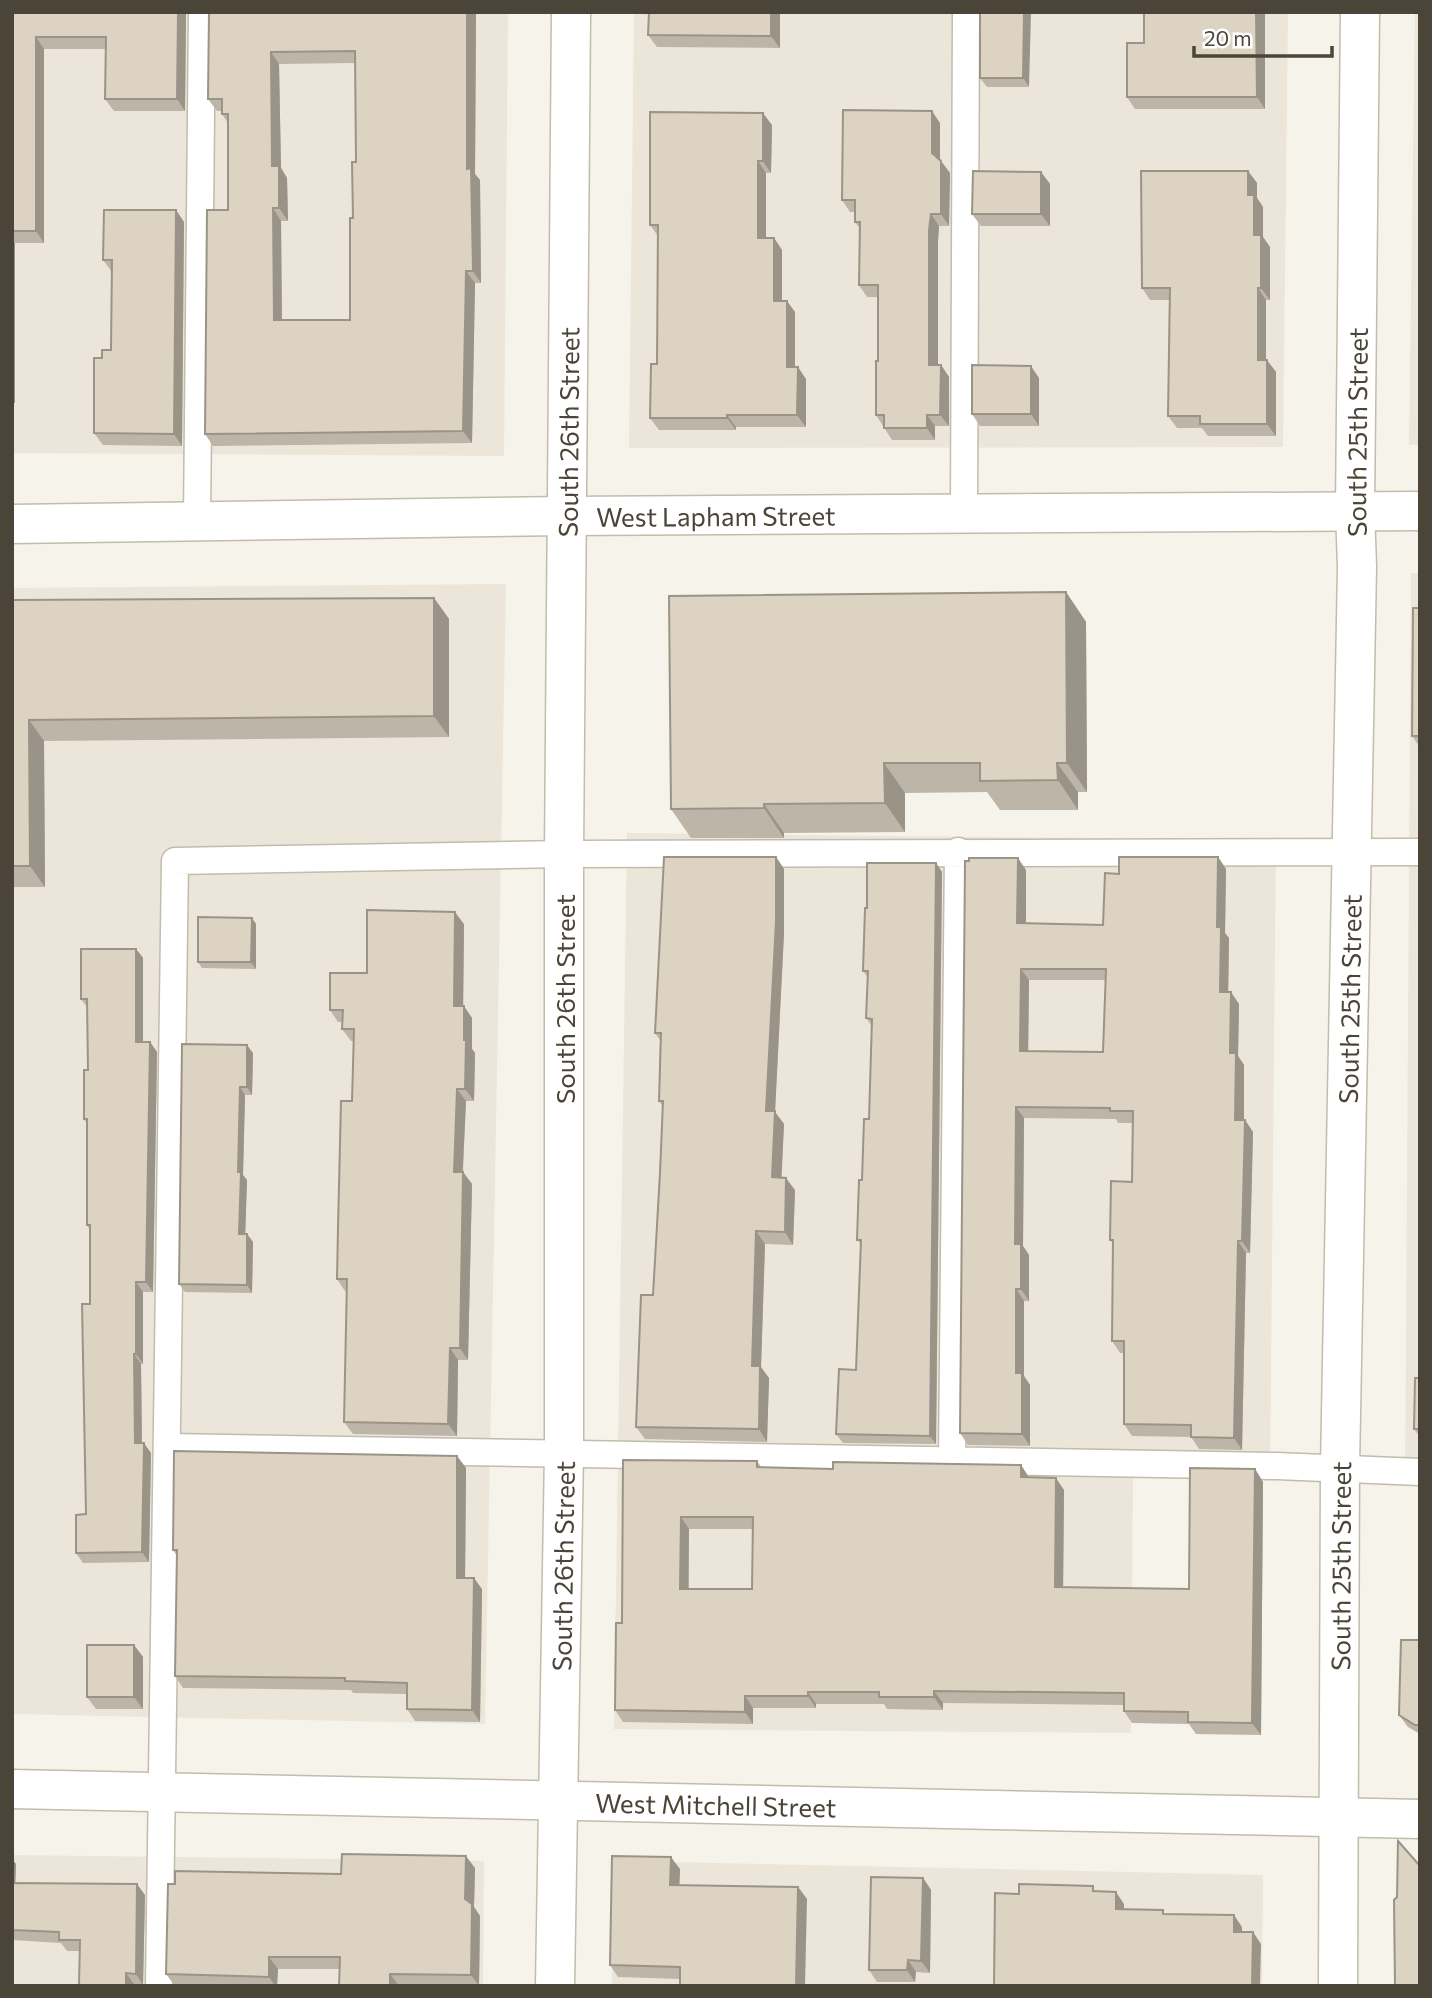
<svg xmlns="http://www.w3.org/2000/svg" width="1432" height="1998" font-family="Commissioner,sans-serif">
<rect width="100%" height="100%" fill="#f6f3eb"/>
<!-- residential -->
<path fill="#ebe6d9" d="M12,12H508L504,456L12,453Z
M634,12H1288L1283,447L629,448Z
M1415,12H1420V445H1409Z
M1411,573H1420V1486H1405Z
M506,584L485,1724L12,1714V588Z
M627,833L1276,840L1270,1479L1133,1475L1131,1733L614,1729Z
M12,1855L484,1861L483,1986H12Z
M625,1861L1263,1875L1262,1986H612L613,1871Z"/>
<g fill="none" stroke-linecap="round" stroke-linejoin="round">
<!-- service casing -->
<g stroke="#c3bcad" stroke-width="29">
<path id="service" d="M964,513L966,12
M197,522L202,12
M167,1447L1277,1466L1420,1472
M952,1461L958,851
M159,1986L175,861L564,854L1420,852"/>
</g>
<!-- minor casing -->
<g stroke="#c3bcad" stroke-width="41">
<g id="minor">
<path id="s1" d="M12,524L566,516L1420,511"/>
<path id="s2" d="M555,1986L564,1452V854L571,12"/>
<path id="s3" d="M1338,1986L1340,1467L1357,567L1355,510L1360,12"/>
</g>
</g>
<!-- tertiary casing -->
<g stroke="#c3bcad" stroke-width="41">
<g id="tertiary">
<path id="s4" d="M12,1789L1420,1819"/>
</g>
</g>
<!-- service -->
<use href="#service" stroke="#fff" stroke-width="26"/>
<!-- minor -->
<use href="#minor" stroke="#fff" stroke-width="38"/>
<!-- tertiary -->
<use href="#tertiary" stroke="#fff" stroke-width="38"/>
</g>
<!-- wall -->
<path fill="#bdb5a7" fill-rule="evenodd" d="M12,12H186L185,111H114L105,99L106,49H44V243H15V403H12Z
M209,12H476L475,174L480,180L481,283H475L472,443L213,446L205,434L228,210V123L222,114V111H217L208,99ZM355,63L356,162L350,320H282L281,221H288L287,178L281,168L279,64Z
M780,12V48L657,47L648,35Z
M980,12L1029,87H987L980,78Z
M1265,12V109H1135L1127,97L1144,43Z
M940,123V160L950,173L949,226H939L938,241V365H941L949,377V426H935V440H892L876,415L878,361V297H867L859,285L860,229L855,222V212H850L842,200Z
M772,125L771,173H766V238H774L782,250V301L795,312V367L806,379V427H736V430H659L650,418L657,364L658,236L650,225Z
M1248,171L1257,183V198L1263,207V237L1270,247V300H1266V360L1276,372V436H1208L1202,428H1177L1168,416L1169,300H1150L1142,288Z
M1041,172L1050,184V226H981L972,214Z
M176,210L184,222L182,446L103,445L94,433L102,358L111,350L112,272L103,260Z
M1039,378V426H980L972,414Z
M1066,592L1086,622L1087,792H1078V810H1000L987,792L905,793V832L784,833V838H691L671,809Z
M434,598L449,619V737L44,741L45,887H12V600Z
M1420,608V747L1412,736Z
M776,857L784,869V933L775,1112L784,1124L781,1178L795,1190L793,1245L765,1244L761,1367L769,1378L767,1442L645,1439L636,1427L653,1295L663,1107L659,1101L660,1040L655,1033Z
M1218,857L1226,869L1225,933L1229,938L1228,992L1239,1004L1238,1056L1244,1065V1120H1245L1253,1132L1250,1253H1246L1242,1450L1199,1449L1191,1437L1132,1436L1124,1424V1353H1120L1112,1341L1113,1244L1110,1240L1132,1182L1133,1123H1118L1116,1119L1024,1118L1023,1246L1029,1255V1301H1024V1376L1030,1385V1446L968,1445L960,1433L1026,870V923L1103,925L1119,874ZM1029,980H1106L1103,1052L1028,1051Z
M936,863L942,872L936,1444L843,1443L836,1434L856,1370L861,1244L857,1240L862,1180L869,1119L872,1026L866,1018L868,978L863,971L867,908Z
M252,918L256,924V969L202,968L198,962Z
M464,924L463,1006L472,1018V1049L475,1053L474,1101H466L463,1172L472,1184L468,1360H458L457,1436L353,1434L344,1422L347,1291H345L337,1279L352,1101L354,1041H351L342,1029V1022H338L330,1010L367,973Z
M136,949L143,958V1042H150L157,1052L153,1292H143V1364H141L142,1443L151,1453L149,1562L83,1563L76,1553L86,1514L90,1304V1230L87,1225V1124L84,1119L88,1070L87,1007L81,999Z
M182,1044L253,1053L252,1095H245L243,1175L247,1180L245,1234H247L253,1242L252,1293L185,1292L179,1284Z
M1420,1378V1437L1414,1429Z
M457,1456L466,1468L465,1578L482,1589L480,1722L415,1721L407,1709V1694L353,1693L351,1690L183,1688L175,1676L177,1556L173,1550Z
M623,1460L757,1461L762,1468L833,1469L1021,1465L1029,1477L1064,1490L1063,1587L1189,1589L1255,1469L1263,1482L1261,1735L1196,1734L1189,1724L1132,1723L1124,1711V1705L943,1703V1710L887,1709L884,1704H816V1708H753V1724L623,1722L615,1710L622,1623ZM689,1529H753L752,1589H689Z
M1420,1640V1734L1408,1727L1399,1715Z
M134,1645L143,1657V1709H96L87,1697Z
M12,1859L16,1864L15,1883L145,1895L143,1985L134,1984V1986H79L80,1951H67L61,1943L12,1940Z
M475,1868L474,1907L480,1916L479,1986H339V1969H278L277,1986H175L166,1974L341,1874Z
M680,1869L679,1885L798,1887L807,1899L680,1979L618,1977L610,1965Z
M923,1878L931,1890L930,1973L916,1972L915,1982H877L869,1970Z"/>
<!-- shaded-wall -->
<path fill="#9a9488" d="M178,12H186L185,111L177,99Z
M467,12H476L475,174L480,180L481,283L473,271L467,169Z
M771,12H780V48L771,36Z
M1024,12H1031L1029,87L1023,78Z
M1256,12H1265V109L1257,97Z
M36,37L44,49V243L36,231Z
M271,52L279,64L281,168L287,178L288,221L279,208L272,166Z
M932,111L940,123V164L932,153Z
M763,113L772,125L771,173L763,161Z
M758,161L766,173V250L758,238Z
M941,161L950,173L949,226L941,214Z
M1248,171L1257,183V198L1263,207V237L1270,247V300L1261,288L1248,195Z
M1041,172L1050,184V226L1041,214Z
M273,208L281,221L282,332L274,320Z
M176,210L184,222L182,446L174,434Z
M931,214L939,226L938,241V376L929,365V230Z
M774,238L782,250V312L774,301Z
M12,240L15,243V403L12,400Z
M466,271L475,283L472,443L463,431Z
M1258,288L1266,300V372L1258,360Z
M787,301L795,312V379L787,367Z
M1267,360L1276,372V436L1267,424Z
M941,365L949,377V426L940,415Z
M1031,366L1039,378V426L1031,414Z
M798,367L806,379V427L797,415Z
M727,415L736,427V430L727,418Z
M927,415L935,426V440L927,428Z
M1066,592L1086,622L1087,792L1067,763Z
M434,598L449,619V737L434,716Z
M29,720L44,741L45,887L30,866Z
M884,763L905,793V832L885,803Z
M1057,763L1078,792V810L1058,780Z
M764,804L784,833V838L764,808Z
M776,857L784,869V933L775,1112L784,1124L781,1189L772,1177L766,1111Z
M1218,857L1226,869L1225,933L1229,938L1228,1004L1220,992L1217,927Z
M1018,858L1026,870V934L1017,923Z
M936,863L942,872L936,1444L930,1436Z
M455,912L464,924L463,1018L454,1006Z
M252,918L256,924V969L251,962Z
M136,949L143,958V1052L136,1042Z
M1021,969L1029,980L1028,1063L1020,1051Z
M1231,992L1239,1004L1238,1056L1244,1065V1132L1235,1120L1230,1053Z
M464,1006L472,1018V1049L475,1053L474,1101L465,1089Z
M150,1042L157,1052L153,1292L146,1282Z
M247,1045L253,1053L252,1095L247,1087Z
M240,1087L245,1095L243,1175L247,1180L245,1242L239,1234L238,1172Z
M457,1089L466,1101L462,1184L454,1172Z
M1016,1107L1024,1118L1023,1246L1029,1255V1301L1021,1289L1015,1244Z
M1245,1120L1253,1132L1250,1253L1242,1241Z
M463,1172L472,1184L468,1360L460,1348Z
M786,1178L795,1190L793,1245L785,1232Z
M756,1231L765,1244L761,1367L769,1378L767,1442L759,1429L752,1366Z
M247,1234L253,1242L252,1293L247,1285Z
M1238,1241L1246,1253L1242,1450L1234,1438Z
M136,1282L143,1292V1364L136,1354Z
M1016,1289L1024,1301V1376L1030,1385V1446L1022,1434L1016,1373Z
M450,1348L458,1360L457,1436L448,1424Z
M134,1354L141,1364L142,1453L135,1443Z
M144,1443L151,1453L149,1562L142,1552Z
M457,1456L466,1468L465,1589L457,1578Z
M1021,1465L1029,1478L1021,1477Z
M1255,1469L1263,1482L1261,1735L1252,1723Z
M1056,1478L1064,1490L1063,1599L1055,1587Z
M681,1517L689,1529L688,1602L680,1589Z
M474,1578L482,1589L480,1722L472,1710Z
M134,1645L143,1657V1709L134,1697Z
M934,1691L943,1703V1710L934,1697Z
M808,1692L816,1704V1708L808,1696Z
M745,1696L753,1708V1724L745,1712Z
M466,1856L475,1868L474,1907L480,1916L479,1986L471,1975L465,1899Z
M671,1857L680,1869L679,1897L670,1885Z
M12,1859L16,1864L15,1894L12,1890Z
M923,1878L931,1890L930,1973L921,1961Z
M137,1884L145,1895L143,1985L136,1974Z
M798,1887L807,1899L805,1986H796Z
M1116,1892L1124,1904V1921L1116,1909Z
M1234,1915L1242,1927V1944L1234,1932Z
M1253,1932L1261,1944L1260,1986H1252Z
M269,1957L278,1969L277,1986H275L269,1977Z
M908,1960L916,1972L915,1982L907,1970Z
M126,1973L134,1984V1986H126Z
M390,1974L399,1986H390Z"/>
<!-- building -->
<path fill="#dcd3c2" stroke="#9a9488" stroke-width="2" fill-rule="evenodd" d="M12,12H178L177,99H105L106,37H36V231H12Z
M209,12H467V169L471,168L473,271H466L463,431L205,434L207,210H228V114H222V99H208ZM355,51L356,162H352L353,218H350V320H274L273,208H279V166H272L271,52Z
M649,12H771V36L648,35Z
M980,12H1024L1023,78H980Z
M1144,12H1256L1257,97H1127V43H1144Z
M843,110L932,111V153L941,161V214H931L929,230V365H941L940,415H927V428H884V415H876V361H878V285H859L860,222H855V200H842Z
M650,112L763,113V161H758V238H774V301H787V367H798L797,415H727V418H650L651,364H657L658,225H650Z
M973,171L1041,172V214H972Z
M1141,171H1248V195H1254V235H1261V288H1258V360H1267V424H1200V416H1168L1170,288H1142Z
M104,210H176L174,434L94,433V358H102V350H111L112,260H103Z
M972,365L1031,366V414H972Z
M1066,592L1067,763H1057L1058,780L980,781V763H884L885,803L764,804V808L671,809L669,596Z
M434,598V716L29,720L30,866H12V600Z
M1413,608H1420V736H1412Z
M664,857H776V921L766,1111H775L772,1177L786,1178L785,1232L756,1231L752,1366H760L759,1429L636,1427L641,1295H653L660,1173L663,1101H659L661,1033H655Z
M1119,857H1218L1217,927H1221L1220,992H1231L1230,1053H1236L1235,1120H1245L1242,1241H1238L1234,1438L1191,1437V1425L1124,1424V1341H1112L1113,1240H1110L1111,1181L1132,1182L1133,1111H1110V1108L1016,1107L1015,1244H1021V1289H1016V1373H1022V1434L960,1433L965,861H969V858H1018L1017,923L1103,925L1105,873L1119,874ZM1021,969H1106L1103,1052L1020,1051Z
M867,863H936L930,1436L836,1434L839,1369L856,1370L861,1240H857L859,1180H862L864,1119H869L872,1019L866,1018L868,971H863L865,908H867Z
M367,910L455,912L454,1006H464V1040H466L465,1089H457L454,1172H463L460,1348H450L448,1424L344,1422L347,1279H337L338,1228L341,1101H352L354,1029H342L343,1010H330V973H367Z
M198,917L252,918L251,962H198Z
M81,949H136V1042H150L146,1282H136V1354H134L135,1443H144L142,1552L76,1553V1515L86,1514L82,1304H90V1225H87V1119H84V1070H88L87,999H81Z
M182,1044L247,1045V1087H240L238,1172H241L239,1234H247V1285L179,1284Z
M1415,1378H1420V1429H1414Z
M174,1451L457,1456V1578H474L472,1710L407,1709V1683L345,1681V1678L175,1676L177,1550H173Z
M623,1460L757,1461V1467L833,1469V1462L1021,1465V1477L1056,1478L1055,1587L1189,1589L1190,1468L1255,1469L1252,1723L1188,1722V1712L1124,1711V1693L934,1691V1697H879V1692H808V1696H745V1712L615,1710L616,1623H622ZM681,1517H753L752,1589H680Z
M1401,1640H1420V1725H1415L1399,1715Z
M87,1645H134V1697H87Z
M1398,1841L1420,1866V1986H1395L1394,1900L1397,1897Z
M342,1854L466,1856L465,1899L472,1904L471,1975L390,1974V1986H339L340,1957H269V1977L166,1974L168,1884H175V1871L341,1874Z
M612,1856L671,1857L670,1885L798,1887L796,1986H680V1967L610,1965Z
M871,1877L923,1878L921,1961L908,1960L907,1970H869Z
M12,1883L137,1884L136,1974L126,1973V1986H79L80,1940H59V1932L12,1930Z
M1019,1884L1093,1886V1891L1116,1892V1909L1163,1910V1914L1234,1915V1932H1253L1252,1986H994L995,1893L1019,1894Z"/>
<g text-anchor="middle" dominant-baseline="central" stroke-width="5" stroke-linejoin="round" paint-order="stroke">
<!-- street labels -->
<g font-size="26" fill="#4b4438" stroke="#fff">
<text stroke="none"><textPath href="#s2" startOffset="1554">South 26th Street</textPath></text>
<text stroke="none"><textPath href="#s3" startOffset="1554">South 25th Street</textPath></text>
<text stroke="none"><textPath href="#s1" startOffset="704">West Lapham Street</textPath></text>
<text transform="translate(564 999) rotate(-90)">South 26th Street</text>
<text stroke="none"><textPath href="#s3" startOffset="987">South 25th Street</textPath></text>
<text stroke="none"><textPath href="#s2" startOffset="420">South 26th Street</textPath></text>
<text stroke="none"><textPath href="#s3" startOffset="420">South 25th Street</textPath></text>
<text stroke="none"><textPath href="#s4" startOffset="704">West Mitchell Street</textPath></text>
</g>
</g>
<!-- border -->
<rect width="1432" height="1998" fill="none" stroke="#4b4438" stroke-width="28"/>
<!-- scale -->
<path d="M1194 46v10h138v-10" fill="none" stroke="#4b4438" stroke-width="3.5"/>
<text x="1204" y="46" font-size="21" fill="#4b4438" stroke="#ffffff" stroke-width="5" paint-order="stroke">20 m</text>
</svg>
